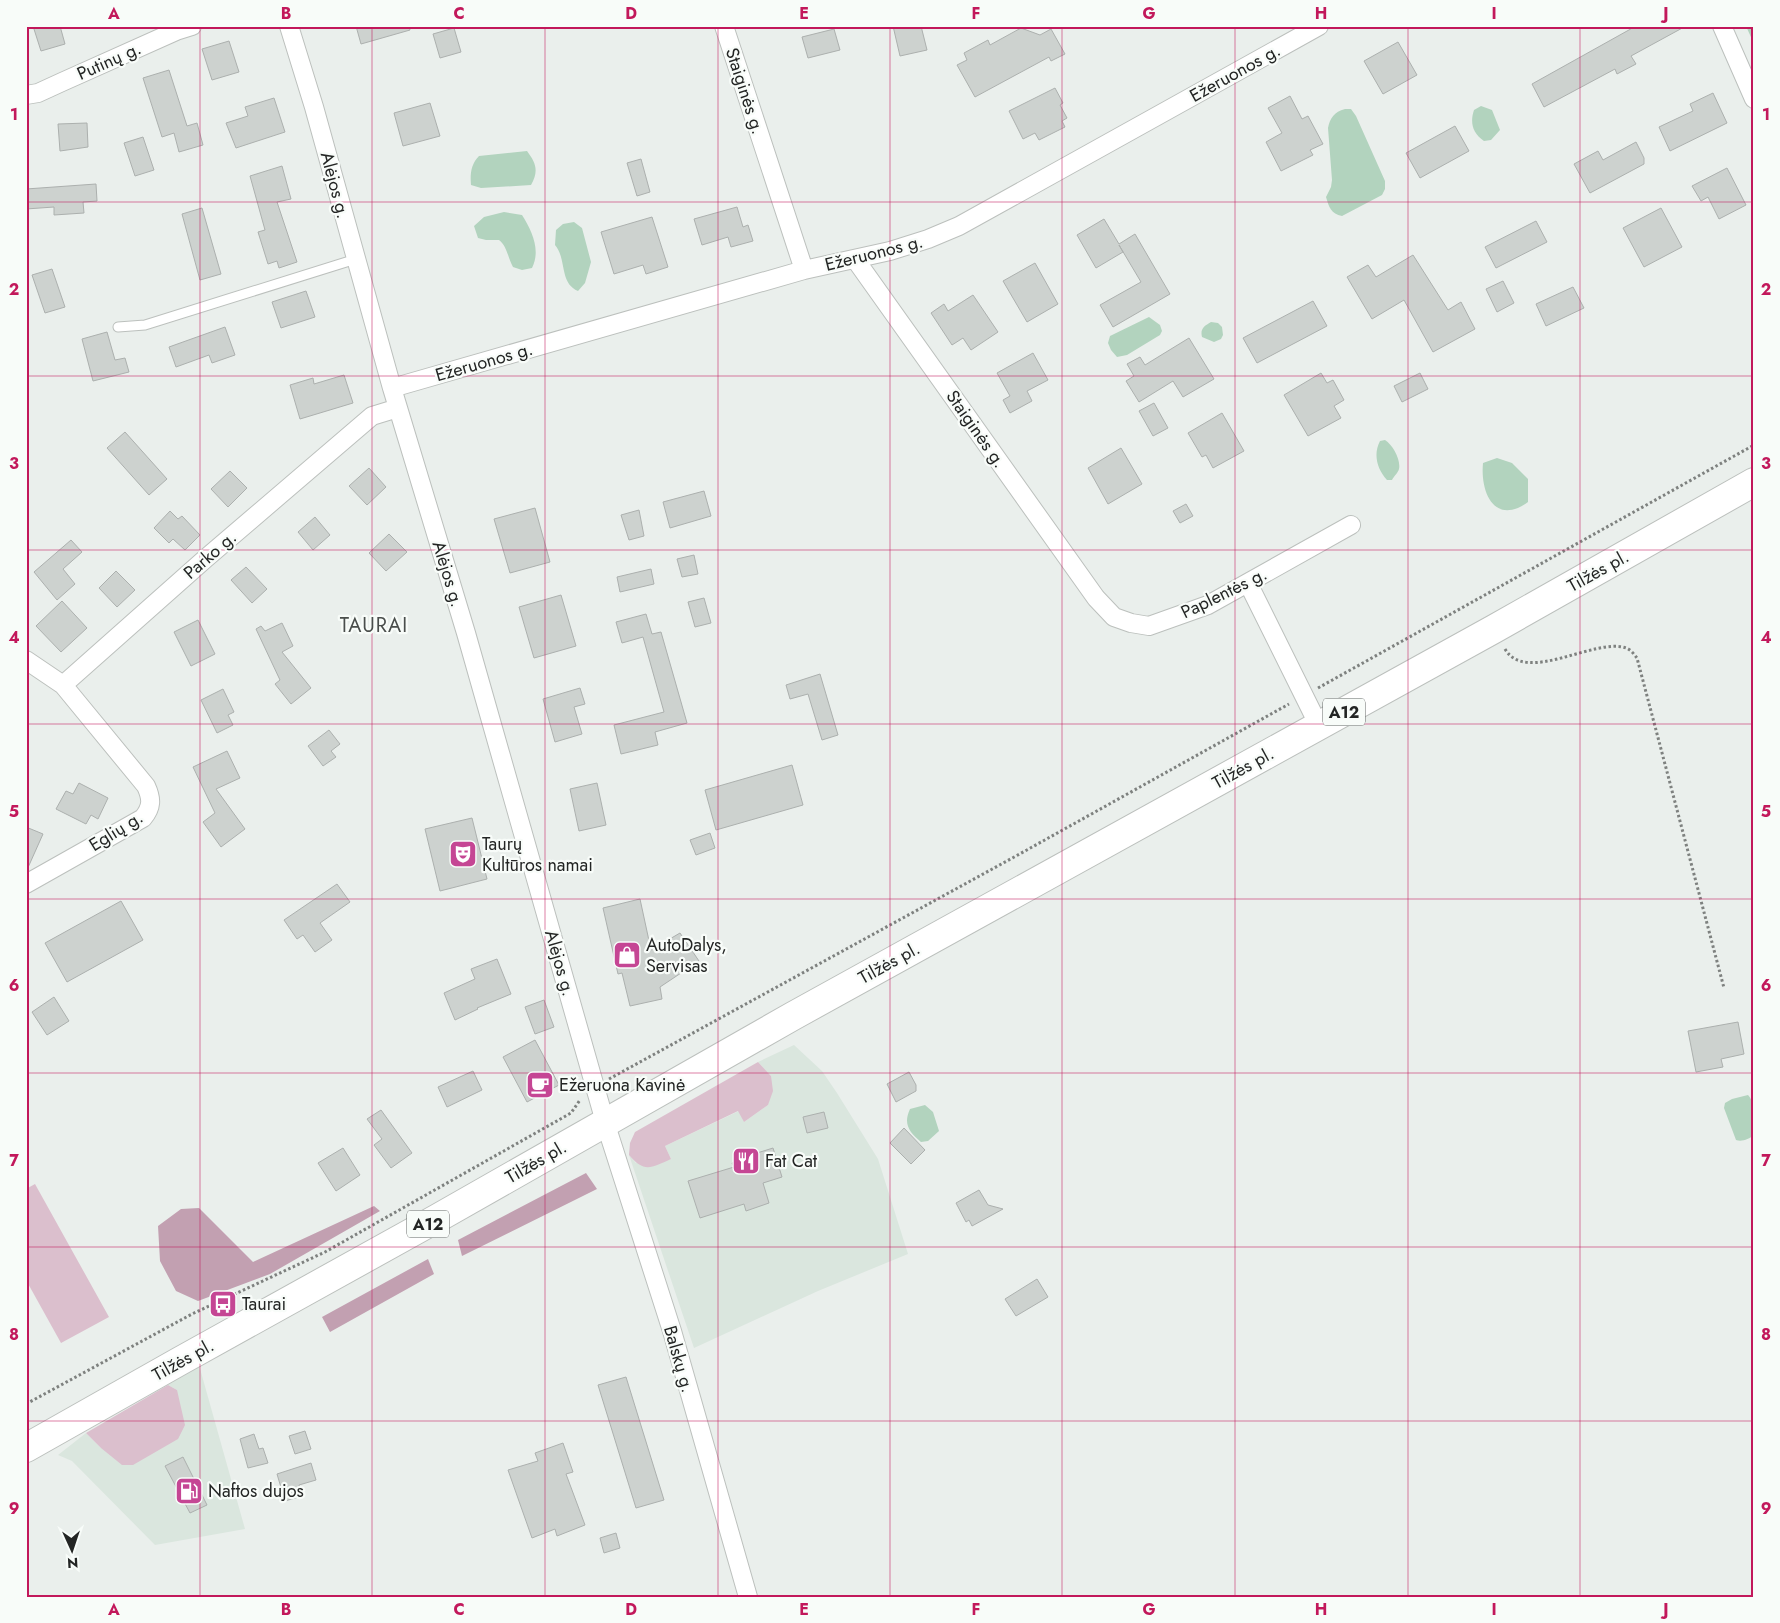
<svg xmlns="http://www.w3.org/2000/svg" width="1780" height="1623" font-family="Jost,sans-serif">
<rect width="100%" height="100%" fill="#eaefec"/>
<!-- built -->
<path fill="#dae6de" d="M794,1045L822,1071L837,1093L878,1159L908,1254L818,1291L694,1348L629,1155L636,1163L671,1159L665,1146L739,1111L744,1122L768,1105L771,1076L758,1062Z
M199,1365L245,1529L155,1545L72,1461L58,1455L86,1433L101,1448L177,1390L168,1385Z"/>
<!-- green -->
<path fill="#dbbfcd" d="M758,1062L771,1076L773,1091L768,1105L744,1122L738,1111L665,1146L671,1159C651,1168 644,1173 629,1155L630,1143L635,1132Z
M35,1184L109,1317L61,1343L26,1280V1189Z
M168,1385L177,1390L185,1425L178,1439L133,1465H122L101,1448L86,1433Z"/>
<!-- forest -->
<path fill="#c2a0b1" d="M586,1173L597,1189L462,1256L458,1240Z
M374,1206L380,1211L270,1274L198,1301L176,1291L160,1261L158,1226L181,1209L199,1208L253,1262Z
M428,1259L434,1274L330,1332L322,1317Z"/>
<!-- water -->
<path fill="#b2d3be" d="M1481,106L1492,110L1500,130L1491,140L1484,141C1472,133 1470,122 1474,110Z
M1345,109H1351L1356,116L1385,181V189L1382,195L1342,216C1331,214 1329,207 1326,197L1331,187L1332,180L1328,128C1330,118 1334,112 1345,109Z
M527,151C536,163 539,171 531,185L481,188L471,185C470,174 471,164 479,156Z
M504,212L522,215C532,231 541,250 532,268L522,270L513,267C508,258 507,246 499,240H486L478,238L474,226L484,217Z
M574,222L582,228L591,262L585,283L578,291C559,283 567,259 555,245L556,230L563,224Z
M1149,317L1160,325L1162,331L1160,335L1127,355L1117,357L1111,350L1108,343L1110,336Z
M1211,322L1218,323L1222,327L1223,335L1221,339L1214,342L1202,337C1200,329 1204,326 1211,322Z
M1385,440C1393,445 1401,460 1399,469C1398,473 1394,476 1392,480H1387C1377,469 1373,454 1380,441Z
M1497,458L1512,463L1528,479V502C1495,526 1480,493 1483,463Z
M1748,1095C1757,1105 1754,1122 1754,1135C1749,1139 1742,1142 1736,1140L1724,1108L1725,1103L1732,1099Z
M925,1105L933,1112L939,1131L928,1141L921,1142C909,1132 903,1124 910,1109Z"/>
<g fill="none" stroke-linecap="round" stroke-linejoin="round">
<!-- stream -->
<path stroke="#b2d3be" stroke-width="5.5" d="M1749,26L1754,37"/>
</g>
<!-- building -->
<path fill="#cdd2cf" stroke="#acb0ae" d="M33,26H60L65,44L41,51Z
M356,26H409L410,30L361,44Z
M893,26H921L927,50L900,56Z
M1636,26H1686L1631,56L1636,64L1617,74L1615,69L1544,107L1532,84Z
M454,28L461,52L440,58L433,34Z
M1021,28L1040,35L1051,29L1065,54L1051,61L1049,57L975,97L957,65L967,60L964,53L988,40L990,45Z
M834,29L840,50L808,58L802,37Z
M229,41L239,72L212,80L202,49Z
M1398,42L1417,75L1383,94L1364,61Z
M169,70L187,126L197,123L203,145L179,152L174,133L162,137L143,78Z
M1055,88L1063,103L1060,105L1067,118L1062,121L1065,127L1039,140L1035,133L1023,139L1009,111Z
M1713,93L1727,123L1670,151L1659,127L1693,111L1690,104Z
M1290,96L1302,119L1308,116L1323,144L1310,150L1313,155L1281,171L1266,142L1282,133L1268,108Z
M274,98L285,132L236,148L226,123L248,116L245,107Z
M430,103L440,136L403,146L394,113Z
M87,123L88,147L60,151L58,124Z
M1455,126L1469,151L1420,178L1406,153Z
M143,137L154,170L135,176L124,143Z
M1636,142L1644,158V164L1590,193L1574,164L1598,151L1603,160Z
M641,159L650,192L637,196L627,163Z
M282,166L291,199L277,202L297,262L279,268L277,261L268,264L258,232L265,230L250,176Z
M1727,168L1746,205L1719,219L1708,197L1701,201L1692,186Z
M96,184L97,201L83,202L84,213L54,215V207L26,209V189Z
M737,207L743,227L748,225L753,241L731,247L728,237L702,245L694,219Z
M202,208L221,274L200,280L182,214Z
M1661,208L1682,247L1644,267L1623,228Z
M652,217L668,267L646,274L643,265L614,274L601,232Z
M1104,219L1119,244L1135,234L1170,294L1113,327L1100,305L1141,282L1119,245L1123,252L1096,268L1077,235Z
M1536,221L1547,242L1496,268L1485,247Z
M1413,255L1448,310L1461,302L1475,329L1433,352L1404,300L1372,319L1347,277L1368,265L1376,277Z
M1035,263L1058,304L1027,322L1003,281Z
M52,269L65,307L45,313L32,275Z
M1503,281L1514,303L1497,312L1486,289Z
M1573,287L1584,308L1546,326L1536,304Z
M306,291L315,317L281,328L272,302Z
M973,295L998,332L971,350L963,338L952,345L931,313L944,304L948,311Z
M1313,301L1327,326L1257,363L1243,338Z
M225,327L235,355L212,363L209,355L176,367L169,347Z
M107,332L115,360L125,358L129,372L93,381L82,339Z
M1189,338L1214,379L1183,397L1173,381L1139,402L1126,381L1134,376L1127,364L1140,357L1145,365Z
M1033,353L1048,380L1027,391L1032,401L1010,413L1003,400L1010,396L997,373Z
M1321,373L1327,383L1333,380L1344,400L1334,406L1341,418L1308,436L1284,395Z
M1420,373L1428,389L1402,402L1394,386Z
M344,375L353,403L300,419L290,385L313,378L314,384Z
M1154,403L1168,428L1153,436L1139,411Z
M1222,413L1244,451L1213,468L1206,455L1202,457L1188,433Z
M125,432L167,479L149,495L107,448Z
M1121,448L1142,484L1108,504L1088,468Z
M369,468L386,487L367,505L349,486Z
M230,471L247,488L228,507L211,489Z
M704,491L711,516L670,528L663,502Z
M1186,504L1193,516L1180,523L1173,511Z
M535,508L550,562L510,573L494,519Z
M639,510L644,536L629,540L621,515Z
M170,511L178,519L182,516L200,535L185,550L173,539L169,543L154,528Z
M315,517L330,535L313,550L298,532Z
M389,534L407,552L386,571L369,553Z
M71,540L82,552L63,569L75,584L57,600L34,572Z
M694,555L698,574L682,577L677,559Z
M246,567L267,589L252,603L231,580Z
M651,569L654,584L620,592L617,577Z
M116,571L135,590L117,607L99,588Z
M561,595L576,646L534,658L519,607Z
M704,598L711,623L695,627L688,602Z
M62,601L87,628L61,652L36,626Z
M646,614L652,634L661,632L687,723L655,732L658,745L621,754L614,725L664,712L643,637L622,643L616,622Z
M198,620L215,654L191,666L174,632Z
M282,623L293,646L282,652L311,688L291,704L275,684L280,680L256,629L261,626L265,631Z
M820,674L838,735L822,740L808,694L790,699L786,685Z
M580,688L585,704L574,707L582,734L555,742L543,699Z
M223,689L234,712L228,715L233,725L217,733L201,700Z
M329,730L340,744L331,751L336,757L323,766L308,746Z
M227,751L240,778L216,789L245,829L221,847L203,822L215,813L193,767Z
M792,765L803,805L716,830L705,790Z
M79,783L108,798L98,819L91,815L86,824L56,809L66,791L73,794Z
M597,783L606,825L579,831L570,789Z
M472,818L487,879L440,891L425,829Z
M26,827L43,834L26,872Z
M710,833L715,848L696,855L690,840Z
M337,884L350,902L320,923L332,940L315,952L303,935L297,939L284,920Z
M640,899L651,950L680,933L699,961L660,987L662,999L630,1006L622,973L618,974L603,908Z
M121,901L143,940L67,982L45,943Z
M497,959L511,994L477,1008L478,1009L455,1020L444,993L475,979L471,969Z
M54,997L69,1021L47,1035L32,1012Z
M544,1000L554,1027L535,1034L525,1007Z
M1738,1022L1744,1054L1721,1059L1723,1067L1696,1072L1688,1031Z
M535,1040L559,1085L527,1102L503,1057Z
M473,1071L482,1090L447,1107L438,1087Z
M909,1072L916,1085V1091L896,1102L887,1084Z
M381,1110L412,1153L391,1168L374,1145L382,1139L367,1119Z
M824,1112L828,1128L807,1133L803,1117Z
M904,1128L925,1150L911,1164L890,1143Z
M343,1148L360,1175L336,1191L318,1163Z
M773,1148L782,1177L763,1183L769,1203L746,1211L744,1204L700,1218L688,1181L734,1167L732,1163L755,1156L754,1154Z
M979,1190L988,1205L1003,1209L972,1226L969,1220L966,1222L956,1203Z
M1037,1279L1048,1297L1016,1316L1005,1299Z
M626,1377L664,1500L636,1508L598,1385Z
M305,1431L311,1449L295,1454L289,1436Z
M254,1434L259,1449L263,1448L268,1463L248,1468L240,1439Z
M563,1443L573,1472L566,1474L585,1525L557,1536L555,1529L532,1538L508,1470L538,1461L535,1453Z
M183,1457L207,1505L190,1513L165,1466Z
M311,1463L316,1480L299,1485L302,1496L285,1501L277,1474Z
M616,1533L620,1548L604,1553L600,1538Z"/>
<g fill="none" stroke-linecap="round" stroke-linejoin="round">
<!-- service casing -->
<g stroke="#bcc0bd" stroke-width="11">
<path id="service" d="M118,327L145,325L356,259"/>
</g>
<!-- minor casing -->
<g stroke="#bcc0bd" stroke-width="20">
<path id="minor" d="M289,26L314,107L392,388L466,633L605,1122L672,1331L748,1597
M724,26L804,270
M1722,26L1754,99
M26,95L38,93L62,82L176,31L192,26
M855,259L1096,598L1114,617L1131,623L1149,626L1208,605L1351,525
M392,388L804,270L890,251L928,239L959,226L1319,26
M1248,583L1319,726
M26,660L63,685L205,559L372,416L398,408
M26,884L143,818C152,807 152,799 146,786L63,685"/>
</g>
<!-- trunk casing -->
<g stroke="#bcc0bd" stroke-width="30">
<path id="trunk" d="M26,1448L180,1361L436,1219L793,1016L1494,629L1754,482"/>
</g>
<!-- path -->
<path stroke="#7e817f" stroke-width="3" stroke-dasharray="2.5 2.5" stroke-linecap="butt" d="M1505,649C1526,685 1595,637 1626,648C1630,649 1634,654 1637,658L1724,988
M1318,688L1754,445
M609,1079L1016,856L1289,704
M26,1404L192,1314L325,1252L571,1113L580,1100"/>
<!-- service -->
<use href="#service" stroke="#fff" stroke-width="9"/>
<!-- minor -->
<use href="#minor" stroke="#fff" stroke-width="18"/>
<!-- trunk -->
<use href="#trunk" stroke="#fff" stroke-width="28"/>
</g>
<!-- grid -->
<path fill="none" stroke="#c2185b" stroke-width="1" stroke-opacity="0.55" d="M200,26V1597M372,26V1597M545,26V1597M718,26V1597M890,26V1597M1062,26V1597M1235,26V1597M1408,26V1597M1580,26V1597M26,202H1754M26,376H1754M26,550H1754M26,724H1754M26,899H1754M26,1073H1754M26,1247H1754M26,1421H1754"/>
<!-- icons -->
<defs>
<g id="theatre-square" transform="scale(1.4375)"><rect x="-9" y="-9" width="18" height="18" rx="4" fill="#c54694" stroke="#f8fcf9"/><path d="M-5-5.5Q0-4 5-5.5V0Q5 5 0 6Q-5 5-5 0ZM-3.3-2.5H-1v1.5H-3.3ZM1-2.5H3.3v1.5H1ZM-2.8 1Q0 5.5 2.8 1Z" fill="#fff"/></g>
<g id="shop-square" transform="scale(1.4375)"><rect x="-9" y="-9" width="18" height="18" rx="4" fill="#c54694" stroke="#f8fcf9"/><path d="M-5-2.5h2.3a2.7 3.5 0 0 1 5.4 0H5L5.5 6h-11ZM-1.5-2.5h3a1.5 2.3 0 0 0-3 0Z" fill="#fff"/></g>
<g id="cafe-square" transform="scale(1.4375)"><rect x="-9" y="-9" width="18" height="18" rx="4" fill="#c54694" stroke="#f8fcf9"/><path d="M-5.5-4.5H6V0H3Q3 3.5 0 3.5H-2.5Q-5.5 3.5-5.5 0ZM3-3.2v2h1.7v-2ZM-6 4.5H4V6H-6Z" fill="#fff"/></g>
<g id="restaurant-square" transform="scale(1.4375)"><rect x="-9" y="-9" width="18" height="18" rx="4" fill="#c54694" stroke="#f8fcf9"/><path d="M-5-6h1v4h1v-4h1v4h1v-4h1v5L-1.5 .5V6h-2V.5L-5-1ZM5-6V6H3V1.5H1.5Q1.5-4 5-6Z" fill="#fff"/></g>
<g id="bus-square" transform="scale(1.4375)"><rect x="-9" y="-9" width="18" height="18" rx="4" fill="#c54694" stroke="#f8fcf9"/><path d="M-5-6H5V4H4V6H2V4H-2V6H-4V4H-5ZM-3.5-4V0h7V-4ZM-3.5 1.2v1.5H-2V1.2ZM2 1.2v1.5H3.5V1.2Z" fill="#fff"/></g>
<g id="fuel-square" transform="scale(1.4375)"><rect x="-9" y="-9" width="18" height="18" rx="4" fill="#c54694" stroke="#f8fcf9"/><path d="M-5.5-6h7V0h2V4h1.3V-2.5L3-4.5l.8-.8L6-3V5H2.5V1h-1V6h-7ZM-4.2-4.7v3.2H.2V-4.7Z" fill="#fff"/></g>
</defs>
<g fill-rule="evenodd">
<use href="#theatre-square" x="463" y="854"/>
<use href="#shop-square" x="627" y="955"/>
<use href="#cafe-square" x="540" y="1085"/>
<use href="#restaurant-square" x="746" y="1161"/>
<use href="#bus-square" x="223" y="1304"/>
<use href="#fuel-square" x="189" y="1491"/>
</g>
<g text-anchor="middle" dominant-baseline="central" stroke-width="4.5" stroke-linejoin="round" paint-order="stroke">
<!-- shield labels -->
<g fill="#f8fcf9" stroke="#636664" stroke-width="1">
<rect x="1323" y="698.5" width="42" height="27" rx="4"/>
<rect x="407" y="1210.5" width="42" height="27" rx="4"/>
</g>
<g font-size="16" font-weight="bold" fill="#232524">
<text x="1344" y="712">A12</text>
<text x="428" y="1224">A12</text>
</g>
<!-- street labels -->
<g font-size="18" fill="#232524" stroke="#f8fcf9">
<text transform="translate(109 61) rotate(-24)">Putinų g.</text>
<text transform="translate(1235 73) rotate(-29)">Ežeruonos g.</text>
<text transform="translate(745 91) rotate(72)">Staiginės g.</text>
<text transform="translate(335 185) rotate(75)">Alėjos g.</text>
<text transform="translate(874 253) rotate(-14)">Ežeruonos g.</text>
<text transform="translate(484 362) rotate(-16)">Ežeruonos g.</text>
<text transform="translate(976 429) rotate(55)">Staiginės g.</text>
<text transform="translate(210 555) rotate(-41)">Parko g.</text>
<text transform="translate(1598 571) rotate(-29)">Tilžės pl.</text>
<text transform="translate(448 574) rotate(73)">Alėjos g.</text>
<text transform="translate(1224 593) rotate(-26)">Paplentės g.</text>
<text transform="translate(1243 768) rotate(-29)">Tilžės pl.</text>
<text transform="translate(116 831) rotate(-32)">Eglių g.</text>
<text transform="translate(560 963) rotate(74)">Alėjos g.</text>
<text transform="translate(889 963) rotate(-29)">Tilžės pl.</text>
<text transform="translate(536 1162) rotate(-30)">Tilžės pl.</text>
<text transform="translate(679 1359) rotate(74)">Balskų g.</text>
<text transform="translate(183 1360) rotate(-29)">Tilžės pl.</text>
</g>
<!-- poi labels -->
<g font-size="18" fill="#232524" stroke="#f8fcf9" text-anchor="start">
<text x="482" y="844">Taurų<tspan x="482" dy="21">Kultūros namai</tspan></text>
<text x="646" y="945">AutoDalys,<tspan x="646" dy="21">Servisas</tspan></text>
<text x="559" y="1085">Ežeruona Kavinė</text>
<text x="765" y="1161">Fat Cat</text>
<text x="242" y="1304">Taurai</text>
<text x="208" y="1491">Naftos dujos</text>
</g>
<!-- quarter labels -->
<g font-size="20" letter-spacing="1" fill="#4a4e4c" stroke="#f8fcf9">
<text x="374" y="625">TAURAI</text>
</g>
</g>
<!-- border -->
<rect width="1780" height="1623" fill="none" stroke="#f8fcf9" stroke-width="55"/>
<!-- north arrow -->
<g transform="translate(72 1550) rotate(177)" stroke="#f8fcf9" stroke-width="4" paint-order="stroke">
<path d="M0-4L9 19L0 12L-9 19Z" fill="#232524"/>
<text y="-8" font-size="14" font-weight="bold" text-anchor="middle" fill="#232524">N</text>
</g>
<rect x="28" y="28" width="1724" height="1568" fill="none" stroke="#c2185b" stroke-width="2"/>
<g font-size="16" text-anchor="middle" font-weight="bold" fill="#c2185b">
<text x="114" y="19">A</text>
<text x="286" y="19">B</text>
<text x="459" y="19">C</text>
<text x="631" y="19">D</text>
<text x="804" y="19">E</text>
<text x="976" y="19">F</text>
<text x="1149" y="19">G</text>
<text x="1321" y="19">H</text>
<text x="1494" y="19">I</text>
<text x="1666" y="19">J</text>
<text x="14" y="120">1</text>
<text x="1766" y="120">1</text>
<text x="14" y="295">2</text>
<text x="1766" y="295">2</text>
<text x="14" y="469">3</text>
<text x="1766" y="469">3</text>
<text x="14" y="643">4</text>
<text x="1766" y="643">4</text>
<text x="14" y="817">5</text>
<text x="1766" y="817">5</text>
<text x="14" y="991">6</text>
<text x="1766" y="991">6</text>
<text x="14" y="1166">7</text>
<text x="1766" y="1166">7</text>
<text x="14" y="1340">8</text>
<text x="1766" y="1340">8</text>
<text x="14" y="1514">9</text>
<text x="1766" y="1514">9</text>
<text x="114" y="1615">A</text>
<text x="286" y="1615">B</text>
<text x="459" y="1615">C</text>
<text x="631" y="1615">D</text>
<text x="804" y="1615">E</text>
<text x="976" y="1615">F</text>
<text x="1149" y="1615">G</text>
<text x="1321" y="1615">H</text>
<text x="1494" y="1615">I</text>
<text x="1666" y="1615">J</text>
</g>
</svg>
